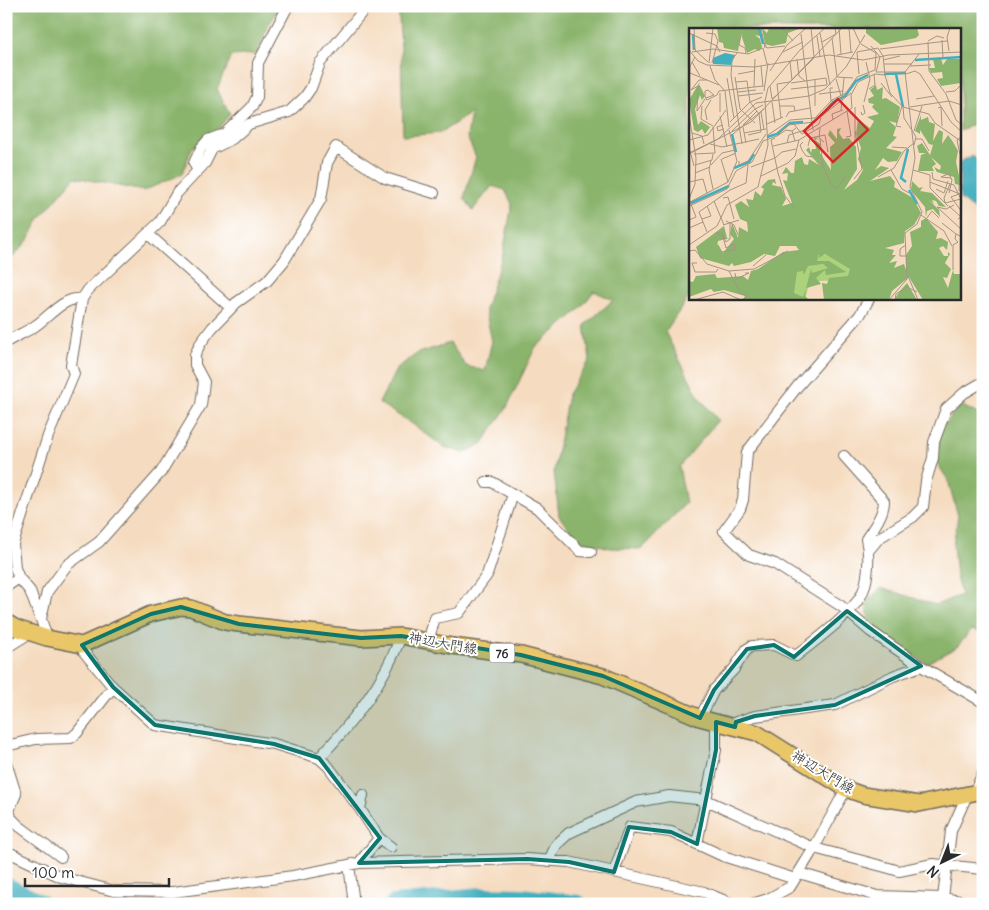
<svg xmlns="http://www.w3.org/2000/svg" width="989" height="910" font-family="Delius,'Klee One',sans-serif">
<rect width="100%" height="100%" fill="#fff"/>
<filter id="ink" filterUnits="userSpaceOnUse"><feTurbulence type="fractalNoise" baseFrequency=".02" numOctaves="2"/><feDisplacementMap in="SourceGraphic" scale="10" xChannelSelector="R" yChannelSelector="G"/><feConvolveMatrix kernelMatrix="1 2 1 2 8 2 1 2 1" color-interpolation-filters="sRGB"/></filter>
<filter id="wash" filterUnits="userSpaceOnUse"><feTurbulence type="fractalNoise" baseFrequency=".0096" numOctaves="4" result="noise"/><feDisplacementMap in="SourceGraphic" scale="20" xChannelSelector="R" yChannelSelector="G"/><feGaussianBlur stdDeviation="1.12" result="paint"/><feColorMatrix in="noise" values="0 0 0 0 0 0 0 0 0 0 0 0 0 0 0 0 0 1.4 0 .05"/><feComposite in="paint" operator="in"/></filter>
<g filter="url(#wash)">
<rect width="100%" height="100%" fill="#f5dbbf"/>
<!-- forest -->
<path fill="#8ab46c" stroke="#5a704c" d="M6,6H281L268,26L257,54L231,56L217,89L230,114L212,136L192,148L182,174L143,191L75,177L40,218L29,239L6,265Z
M398,6H983V118L960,131V29H690V289L688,298L665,332L699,397L718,420L679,467L686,503L642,549L610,548L577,539L559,516L554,471L568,394L590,360L585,325L613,300L594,291L579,310L535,348L507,407L482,444L464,453L444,447L411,423L379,403L397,368L418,353L450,343L466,366L485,371L492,341L485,309L503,254L512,204L505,190L492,186L473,210L464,198L476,157L467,137L471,113L440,133L403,136L401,46Z
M961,405L983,417V633L971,630L957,647L927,663L870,629L866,602L881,588L936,605L961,595L956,577L953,545L958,516L948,480L935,460L942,427Z"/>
<!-- water -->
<path fill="#42afbf" stroke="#366d75" d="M972,156L983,164V216L960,199V162Z"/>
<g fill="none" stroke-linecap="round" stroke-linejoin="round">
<!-- river -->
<path stroke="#42afbf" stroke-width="18" d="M6,886L42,904
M394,904L482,896L521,897L578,904"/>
</g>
</g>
<g filter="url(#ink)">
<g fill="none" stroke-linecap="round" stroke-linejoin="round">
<!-- street casing -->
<g stroke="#72695f" stroke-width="12">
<path id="street" d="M197,169L194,163L201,148L208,140L224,134L252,107L257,97L258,63L288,6
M148,234L231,308
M869,299L860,315L797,387L747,452L743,500L740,509L724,531L749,555L775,564L841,606L870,631L921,666L983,702
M6,342C16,336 26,332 35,326C50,316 63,297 82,299L88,290L160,222L177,193L205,163L212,149L232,139L249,124L289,112L304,98L311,88L320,63L367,6
M486,482H492L537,508L580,551L591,552
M869,550L879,538L913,517L923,507L926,481L933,458L934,442L946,409L964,393L983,382
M6,587L19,578
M40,618L30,591L19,578L15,568L13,544L48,436L74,374L71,365L82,299
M47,638L41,619L47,592L67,565L99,542L161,472L201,405L204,382L195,365V355L200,344L212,328L236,303L267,281L284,261L321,199L327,163L336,147L385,178L434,193
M428,641L435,618L459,613L487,575L513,494
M82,645L84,652L113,687L155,725L274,744L319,758C353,722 384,683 401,636
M6,648L30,633
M700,718L714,690L734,669L747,649L752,646L774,645L796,656C817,639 843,621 859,599C869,585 870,555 866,539C873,529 884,514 884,501L844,456
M735,727L736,722L755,716L835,705L893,676L921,666
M6,746L36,739L71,738L77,733L113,687
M319,758L328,766L360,809
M6,762L16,794L9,810L11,818L19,826L61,857
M974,793L983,773
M363,795L360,809L379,838L391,847
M697,844L716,750V722
M6,851L61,877L114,891L173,892L293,876L359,863L527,859L569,862L704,892L733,904
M549,861L556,845L569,833L636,802L669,796L706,800L814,848L889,868L899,871L933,864L983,869
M359,863L379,838
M349,865L354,904
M614,872L630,827L671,832L723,856L795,879
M799,873L877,896L943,898L976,904
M943,898L951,831L967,795
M752,904L768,899L790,887L814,848L846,789"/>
</g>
<!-- primary casing -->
<g stroke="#72695f" stroke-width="18">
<path id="primary" d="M6,622L16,628L47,638L82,645L151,614L181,607L191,608L225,622L239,624L361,638L401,636L452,646L521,655L603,676L700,718L757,733L846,789L863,795L919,804L983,791"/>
</g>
<!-- street -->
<use href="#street" stroke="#fff" stroke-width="10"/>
<!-- primary -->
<use href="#primary" stroke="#e9c769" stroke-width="15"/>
</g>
</g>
<!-- marked area -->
<path fill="#0f766e" fill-opacity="0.2" stroke="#0f766e" stroke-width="4" stroke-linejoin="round" d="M181,607L239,624L361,638L401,636L521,655L603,676L700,718L714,690L747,649L774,645L794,657L847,611L921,666L835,705L755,716L736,722L735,727L716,722V750L697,844L671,832L629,827L614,872L569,862L527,859L359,863L380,838L319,758L274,744L155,725L113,687L82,645L151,614Z"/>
<g text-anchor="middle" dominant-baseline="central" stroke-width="4" stroke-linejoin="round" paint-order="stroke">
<!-- shield labels -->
<rect fill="#fff" stroke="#6b6b6b" stroke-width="1" x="489.5" y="643.5" width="25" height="19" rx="4"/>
<g font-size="12" font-weight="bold" fill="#2b2b2b">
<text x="502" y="653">76</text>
</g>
<!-- street labels -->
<g font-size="14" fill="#2b2b2b" stroke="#fff">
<text transform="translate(443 643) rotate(10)">神辺大門線</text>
<text transform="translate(823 772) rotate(31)">神辺大門線</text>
</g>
</g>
<!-- overview -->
<g transform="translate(689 28)">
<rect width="272" height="272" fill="#f5dbbf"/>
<path d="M138,226L164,239L163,245L155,252L131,253L119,260L116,272H110L104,265L107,243L115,241L117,231Z" fill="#add27c"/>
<path d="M28,0H70L71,8L66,7L71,11L73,19L70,23L66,21L58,25L52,6L49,23L35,20L34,15L30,14ZM73,0L78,5L80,0H112L99,5L97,15L83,18L76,16ZM177,0H228L230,7L227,10L192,17L177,5ZM244,31H252L254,37L258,31H272V55L252,58L248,51L254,50L253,44L242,45L240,40H246ZM12,52L10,56L16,68L13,72L11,67L6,81L9,97L12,93L21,99L16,106L13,101L9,104L5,102L0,72ZM187,57L188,62L194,59L193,71L197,70L211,79L208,95L200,93L207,99L204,108L208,109L197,120L213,124L208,133L199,134L194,130L186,142L192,138L200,140L181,153L201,148L206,154L205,159L224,170L232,185L225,197L216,203L215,215L196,220L205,222L203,227H207L200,235L208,233L205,240L215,236L217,242V227L223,218L221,204L232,199V193L237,190L249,204L247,211L252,210L259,214L258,222L254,218L250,220L255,228H259V224L261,226L256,235L262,241L258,250L254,249L259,260L264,242L265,246H272V272H234L220,249L203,263L200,272H135L133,255L138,256L140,250L159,248L161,241L136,226L130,230V226L128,233H140L157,244L137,247L136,242L127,250L132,256L117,260L122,241L123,245L139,240L134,236L119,238L115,247L114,243L108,244L105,265L114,269L117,261L116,268L120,272H54L56,268L35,262L25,264L22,261L0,269V253L4,254L7,248L26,246L28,250L54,248L59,252L62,243L69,241L94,224L110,222L107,218H91L86,228L75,226L62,234L45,238L43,235L40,238L11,230L7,219L35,198L38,210H41L29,213L28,218L29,216L34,225L45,211L41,206L43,195L49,210L50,199L59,204L58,194L51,191L46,177L52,173L60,179L57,171L64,172L66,163L72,168L75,161L72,159L79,152L86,151L87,156L84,154L83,157L92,159L97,171L93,178L103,175L94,152L98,153L99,145L93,146L97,139L102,145H105L106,133L113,129L115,136L119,137L120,131L130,137L117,122L120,119L122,125L123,121H127L125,109L129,110L126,112L131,116V125L142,142L141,119L146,115L139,107L141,102L148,111V101L152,100L150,105L154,111L160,110L167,119L168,141L155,162L168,152L174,142L169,131L172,120L167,106L169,91L181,100L185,93L178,89L190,86L183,79L185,76L180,75L179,71L185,68L181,62ZM232,87V92L239,89L240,94L246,96L244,113L250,102L254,104L253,116L259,107L264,114L269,123L267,134L271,152L272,136L271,157L266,156L265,149L248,144L245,139L251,142L252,138L242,129L247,136L243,139L245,143H229L232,127L237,125H230L228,118L233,115L241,127L244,117L240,116L231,102V106L226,103ZM223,153L230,160L234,159L231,163L243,165L257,179L250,178L247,173L243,172L245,176L240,172L250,182L251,189L244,181L238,183L237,189L236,179L222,162ZM218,255L228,272H205L211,263Z" fill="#8ab46c"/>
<path d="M36,25L46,27L42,37L24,36V30Z" fill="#42afbf"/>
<path fill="none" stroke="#42afbf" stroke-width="2.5" d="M70,0L74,16M4,6L5,22M226,32L273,29M195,46L217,45M207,46L214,79M133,87L144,74L156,68L167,53L179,47M43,106L47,124M78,109L88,106L101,95L114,94M45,140L60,134L65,126M217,154L212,150L219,121M220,162L228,176M2,175L40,158"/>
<path fill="none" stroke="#a49584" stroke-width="1" d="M5,0L6,22L19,34M72,0L76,20M93,0L104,13M122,0L125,29M150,0L152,26M160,0L162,24M164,0L171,15M0,5L28,18L31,24M17,5L26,6L29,13L23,35M131,5L141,57M112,6L124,102M52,7L50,17L56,20L57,25M128,8L131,28M143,10L148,49L164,50M253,12L254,30M74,13L78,20L96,18M239,13L248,8L255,10M133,14L147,6L146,0M239,14L240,43L257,66L267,92L273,97M182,18L191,29L187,44H216M191,21L258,13M0,22L9,33L18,37L65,39L140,27L174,32L200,27L273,24M260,23L258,9L261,0M3,24L24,21L59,26L74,20L78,36M94,24L114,14M48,25L43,32L42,47L53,116M148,27L164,24M108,31L110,48L116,53M194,32L211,28M101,33L103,52M3,34L11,48M20,35L24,0M195,36H223M21,38L26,52L36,63L40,99M72,38L74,59M221,38L242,37M81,43L98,17L117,0M1,45L30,57M49,46L65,43M170,46L168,24L189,20L194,28L196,47M217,46L226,43L231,46L262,94L273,104M46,49L51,81L66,95M38,50L45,90M126,51V78M147,51L152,68M47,54L58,53L61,74L70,86L72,104L59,107M192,55L203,69M88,56L101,54L125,30M88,56L92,90M0,58L1,38L6,29M81,58L83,71L89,66M65,59L66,31M102,61L138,57L137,50L102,55M180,61L186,57L185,46M2,62L9,58L8,83L16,71M2,62L10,52H18M75,63L79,35M49,64L67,62M257,64L266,63L273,56M31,65V84M130,66L154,63M49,68L74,65M17,70L25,67L19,62L16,63V69L17,70V71L18,72L28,67L30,63L74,58M227,71L245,68M76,73L79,60L111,22L136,0M142,73L141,60H144M83,74L86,95M175,74L181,51L177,34M13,78L12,91L24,98M91,78H105L106,83M214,79L215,90L222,101M221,79L260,73L273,77M249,80L252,79L253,98M152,82L155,50M72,84L75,102M172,84L173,87L176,85L174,77M0,87L7,130L6,156L0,171L7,189L0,192M31,88L38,119M97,89L100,84L121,80M18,92L16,82L22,72M144,92L143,86L154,82M41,94L61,74L73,69M104,95L113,106L130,96L132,90M78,96L94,89M34,97L28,99L29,103L35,101M54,97L68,83M54,99L57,115M212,99L207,98L213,78M131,100L130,110L135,114M223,102L227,109L225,117M43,103L66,81L74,77M225,103L233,78M3,105L13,108L15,116M55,105L77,101M44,106L75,81M79,107L101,92L126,90L143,72L157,65L168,49L186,42L187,25L172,16M88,108L97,102L103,103M157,109L162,108L158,83M86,110L82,112L89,145L96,168L106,181M131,111L134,139L143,158L148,160L158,147M226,111H233L240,123M0,112L19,107L37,82M106,113L103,103L107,100M114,114L111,117L113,122L117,128L124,129M166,114V79M98,115L100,107L116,102M21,116L33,119L70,111M84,118L110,112M119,118L121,110L136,107L139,124M0,119L5,138M203,119L218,120M0,125L29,111L67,75L120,68L136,61L157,39L176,7M0,126L62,94L153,0M5,126L26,125L24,99M86,130L93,124L107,121M32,131L39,154M33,131L47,125M22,132L20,142L24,161M50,133V137L59,133L77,106M6,137L23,132L24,126M22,137L33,125L46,122M62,139L86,130M202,142L213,161L220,165M224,142L226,130L216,44L230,26M243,144L244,151L265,157L273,173M6,145L21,139M72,148L99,135L106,128L110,112L163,80L162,67L169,54L186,46L196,47L201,65L214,79L240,86L246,95L273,114M189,149L205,140L215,123L225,115M165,151L173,141L166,103M0,154L14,151L18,165M241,154L271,166M261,156L255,170L256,175L272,171M38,161L47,143L63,134L74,113L88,108L99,97L125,94L162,65M247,161L255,165L259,153M270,163L271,127L268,112L273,108M260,165L263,152L261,148L259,146L252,149L262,150M270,166L262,169L273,184M34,170L39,169L45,191M25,173L35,197M1,174L39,154L48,133L40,102M265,177L257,181L248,179L273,202M0,178L38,161M260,178L272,189L269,191M232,187L255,203L263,218M238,190L243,183L250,190M13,191L22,188L18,178M37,193L45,197L49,207M253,195L267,206M34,197L50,192M0,200L14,194M18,204L10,184L41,162L57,155L59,137M0,217L28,198L38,177L69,159L79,117L76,73M217,217L211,221V228H217M0,223L6,222L18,236L40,243L65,241L99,223M32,224L46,222L45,216L37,220L34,209L27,205H33L37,214L41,211V195M8,235H3L6,244H27L29,241M64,238L77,227M264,242V217L269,214L266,211L267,206L273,209M40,243L51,265L58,268L53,272M46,245L47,251L60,245H56M219,248L229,272M5,272L34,264L52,272M200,272L218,251L216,205L228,196L233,184L221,159L224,142L241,147V160L259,178M206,272L207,266L218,259L228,264"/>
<path fill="#d62828" fill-opacity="0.15" stroke="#d62828" stroke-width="2.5" d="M149,71L179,102L144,134L115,103Z"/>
<rect width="272" height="272" fill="none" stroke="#2b2b2b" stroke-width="2.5"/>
</g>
<!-- margin -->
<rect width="989" height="910" fill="none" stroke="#fff" stroke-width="25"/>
<!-- north arrow -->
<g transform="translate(942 862) rotate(223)" stroke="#ffffff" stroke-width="4" paint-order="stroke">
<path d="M0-4L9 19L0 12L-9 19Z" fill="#2b2b2b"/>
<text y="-8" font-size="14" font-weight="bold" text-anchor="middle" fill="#2b2b2b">N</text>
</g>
<!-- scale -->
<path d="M25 878v8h144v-8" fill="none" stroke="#2b2b2b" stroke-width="2.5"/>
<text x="32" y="878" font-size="15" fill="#2b2b2b" stroke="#ffffff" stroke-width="4" paint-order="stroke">100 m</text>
</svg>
